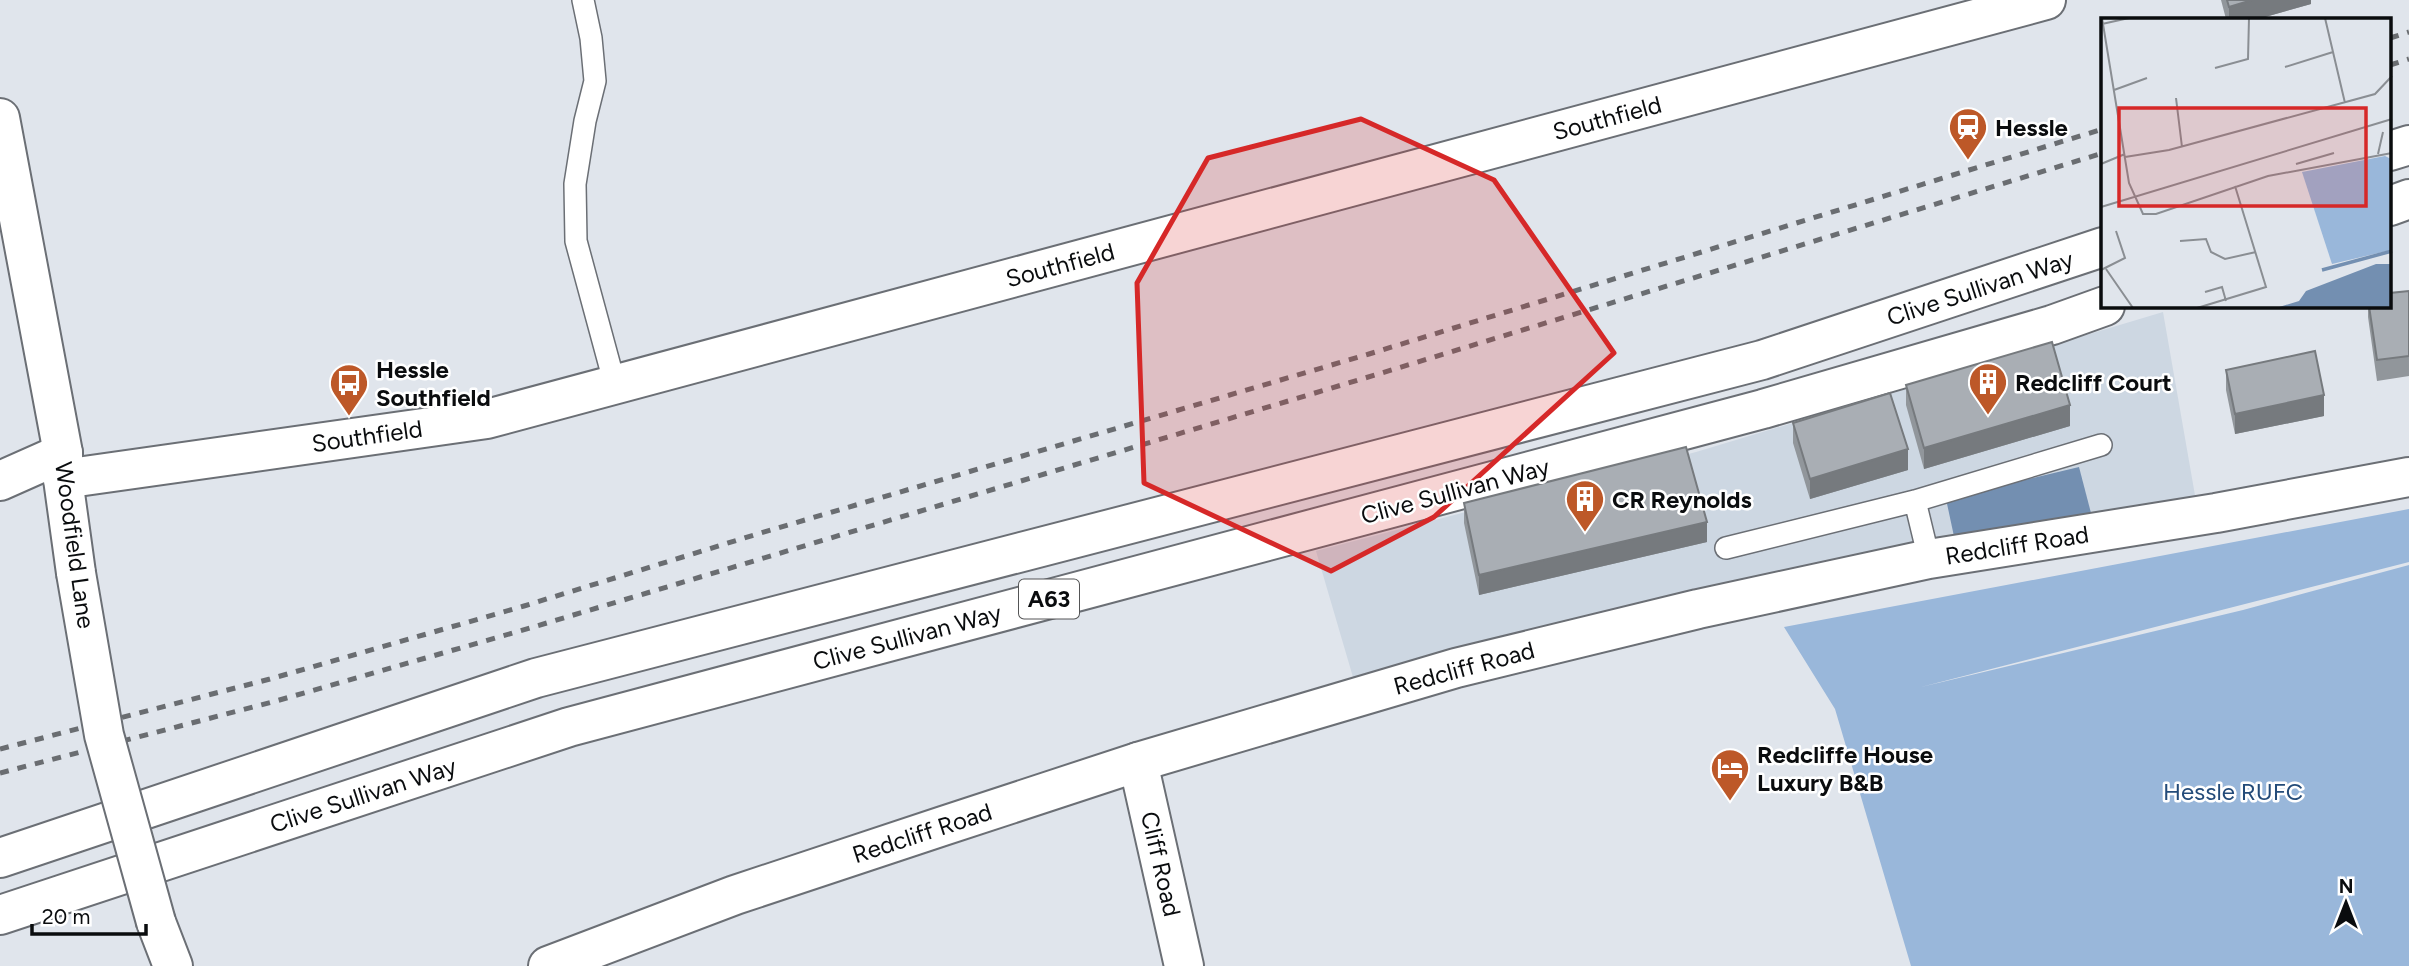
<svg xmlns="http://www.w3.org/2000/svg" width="2409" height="966" font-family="Figtree,sans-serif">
<rect width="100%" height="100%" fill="#e0e5ec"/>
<!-- built -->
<path fill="#cdd7e2" d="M2163,312L2196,501L1355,684L1316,551L1696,452Z"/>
<!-- green -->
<path fill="#99b7da" d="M2409,509V562L1921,687L2243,610L2409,565V966H1911L1835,709L1784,627Z"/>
<!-- water -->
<path fill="#738fb1" d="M2079,467L2091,513L1955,541L1946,499Z"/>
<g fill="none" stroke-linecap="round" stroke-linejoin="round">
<!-- lane casing -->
<g stroke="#6b6f75" stroke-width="24">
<path id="lane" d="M583,0L591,38L595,81L585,121L575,184L576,241L615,385
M1915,501L1929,559
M1726,548L1915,501L2101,445"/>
</g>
<!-- street casing -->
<g stroke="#6b6f75" stroke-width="42">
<path id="street" d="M63,479L487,419L2046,0
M0,481L63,453
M1138,762L1184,966"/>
</g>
<!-- secondary casing -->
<g stroke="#6b6f75" stroke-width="42">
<path id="secondary" d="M0,118L63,453V479L76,573
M156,922L173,966
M548,966L735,895L943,826L1138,762L1456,668L1698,609L1929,559L2216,513L2409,477"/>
</g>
<!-- highway casing -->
<g stroke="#6b6f75" stroke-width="42">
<path id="highway" d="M2390,151L2409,145
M2390,206L2409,199
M0,858L536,678L1762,360L2103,247
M0,915L569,727L1763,409L2052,325L2105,306"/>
</g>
<!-- lane -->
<use href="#lane" stroke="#fff" stroke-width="21"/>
<!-- street -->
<use href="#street" stroke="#fff" stroke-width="38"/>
<!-- secondary -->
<use href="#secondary" stroke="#fff" stroke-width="38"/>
<!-- highway -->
<use href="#highway" stroke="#fff" stroke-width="38"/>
<!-- rail -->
<path stroke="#6a6d71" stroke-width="5" stroke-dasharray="9 9" stroke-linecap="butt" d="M2390,38L2409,32
M2390,65L2409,59
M0,749L270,679L524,606L754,535L1369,354L2103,129
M0,773L276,701L530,628L1375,375L2103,153"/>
<!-- secondary-bridge casing -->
<g stroke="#6b6f75" stroke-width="42" stroke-linecap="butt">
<path id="secondary-bridge" d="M76,573L104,735L156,922"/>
</g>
<!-- secondary-bridge -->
<use href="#secondary-bridge" stroke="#fff" stroke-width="38"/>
</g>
<!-- wall -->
<path fill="#91969b" d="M2221,0H2311V4L2258,19H2226Z
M2409,291V376L2377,381L2368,317V306H2390Z
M2226,370L2324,416L2235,434L2226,390Z
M1906,385L2070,426L1924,469L1906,405Z
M1793,423L1908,470L1810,499L1793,443Z
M1464,503L1707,542L1479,595L1464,523Z"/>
<!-- shaded-wall -->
<path fill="#767a7e" d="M2252,0H2311V4L2258,19H2229V7Z
M2324,395V416L2235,434V414Z
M2070,405V426L1924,469V448Z
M1908,449V470L1810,499V479Z
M1707,522V542L1479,595V575Z"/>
<!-- building -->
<path fill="#a9aeb4" stroke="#767a7e" stroke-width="2" d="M2227,0H2252L2229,7Z
M2409,291V356L2377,360L2369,306H2390V293Z
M2052,342L2070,405L1924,448L1906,385Z
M2315,351L2324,395L2235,414L2226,370Z
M1890,393L1908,449L1810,479L1793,423Z
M1686,447L1707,522L1479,575L1464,503Z"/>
<!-- marked area -->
<path fill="#d62828" fill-opacity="0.2" stroke="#d62828" stroke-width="5" stroke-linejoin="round" d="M1361,119L1494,180L1614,353L1434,517L1331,571L1144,483L1137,283L1208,158Z"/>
<!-- icons -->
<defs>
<g id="station-pin" transform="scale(2.0125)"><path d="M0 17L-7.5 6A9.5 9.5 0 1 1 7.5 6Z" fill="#bd5828" stroke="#fff"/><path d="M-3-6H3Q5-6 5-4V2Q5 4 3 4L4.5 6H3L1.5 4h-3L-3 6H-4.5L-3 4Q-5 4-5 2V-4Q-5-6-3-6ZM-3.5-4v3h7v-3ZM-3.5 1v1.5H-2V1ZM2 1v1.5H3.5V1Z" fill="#fff"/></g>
<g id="building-pin" transform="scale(2.0125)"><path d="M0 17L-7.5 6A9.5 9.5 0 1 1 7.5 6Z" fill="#bd5828" stroke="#fff"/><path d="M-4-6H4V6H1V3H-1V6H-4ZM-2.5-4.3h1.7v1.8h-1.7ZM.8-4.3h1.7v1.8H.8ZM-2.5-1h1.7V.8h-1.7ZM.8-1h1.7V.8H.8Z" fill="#fff"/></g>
<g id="bus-pin" transform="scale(2.0125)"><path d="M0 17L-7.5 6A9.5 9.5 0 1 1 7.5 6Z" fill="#bd5828" stroke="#fff"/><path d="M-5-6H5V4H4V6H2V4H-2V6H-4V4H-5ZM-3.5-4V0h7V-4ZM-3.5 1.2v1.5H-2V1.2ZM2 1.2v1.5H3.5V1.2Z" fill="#fff"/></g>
<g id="hotel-pin" transform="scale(2.0125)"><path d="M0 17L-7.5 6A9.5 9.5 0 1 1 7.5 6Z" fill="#bd5828" stroke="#fff"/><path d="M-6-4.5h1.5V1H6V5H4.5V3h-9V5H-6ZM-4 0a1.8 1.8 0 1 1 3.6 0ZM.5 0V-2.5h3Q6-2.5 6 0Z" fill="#fff"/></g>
</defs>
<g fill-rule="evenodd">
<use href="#station-pin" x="1968" y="127"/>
<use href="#building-pin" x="1988" y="382"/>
<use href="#bus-pin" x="349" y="383"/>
<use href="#building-pin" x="1585" y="499"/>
<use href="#hotel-pin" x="1730" y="768"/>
</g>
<g text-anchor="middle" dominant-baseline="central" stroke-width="5" stroke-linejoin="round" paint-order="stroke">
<!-- shield labels -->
<rect fill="#fff" stroke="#545556" stroke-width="2" x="1019" y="579.5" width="60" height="39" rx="5"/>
<g font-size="23" font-weight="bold" fill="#0a0c0e">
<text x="1049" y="599">A63</text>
</g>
<!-- street labels -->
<g font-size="24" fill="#0a0c0e" stroke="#fff">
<text transform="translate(1607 118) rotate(-15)">Southfield</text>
<text transform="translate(1060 265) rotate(-15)">Southfield</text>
<text transform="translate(1980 288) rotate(-18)">Clive Sullivan Way</text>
<text transform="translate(367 436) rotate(-8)">Southfield</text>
<text transform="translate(1455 491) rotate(-15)">Clive Sullivan Way</text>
<text transform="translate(75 545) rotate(82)">Woodfield Lane</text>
<text transform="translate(2017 545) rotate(-9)">Redcliff Road</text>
<text transform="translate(907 637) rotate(-15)">Clive Sullivan Way</text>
<text transform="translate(1464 668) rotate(-15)">Redcliff Road</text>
<text transform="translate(363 795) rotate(-18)">Clive Sullivan Way</text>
<text transform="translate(922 833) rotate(-18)">Redcliff Road</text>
<text transform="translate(1161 864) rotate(77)">Cliff Road</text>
</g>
<!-- poi labels -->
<g font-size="24" font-weight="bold" fill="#0a0c0e" stroke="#fff" text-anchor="start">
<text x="1995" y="127">Hessle</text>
<text x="376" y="369">Hessle<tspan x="376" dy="28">Southfield</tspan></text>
<text x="2015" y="382">Redcliff Court</text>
<text x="1612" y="499">CR Reynolds</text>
<text x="1757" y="754">Redcliffe House<tspan x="1757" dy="28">Luxury B&amp;B</tspan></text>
</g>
<!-- park labels -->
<g font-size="24" fill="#234b79" stroke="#fff">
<text x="2233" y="791">Hessle RUFC</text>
</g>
</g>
<!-- overview -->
<g transform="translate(2101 18)">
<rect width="290" height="290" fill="#e0e5ec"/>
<path d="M284,138L290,141V232L231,246L201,154Z" fill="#99b7da"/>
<path d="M275,246H290V290H175L198,283L205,273Z" fill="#738fb1"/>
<path fill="none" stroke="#738fb1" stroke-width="3.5" d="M221,252L291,233"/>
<path fill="none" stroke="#8a8e93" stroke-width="2" d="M1,0L28,165L42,196H55L167,158L291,135M224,0L244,85M1,6L28,0M184,49L232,34M114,50L147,41L148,0M13,72L46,60M75,80L81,129M277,136L282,114M24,139L68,132L274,76L291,58M0,146L24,136M195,146L233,135M0,189L291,101M79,223L105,221L110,234L124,241L155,234M5,251L32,290M0,252L24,240L15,213M104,274L121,269L125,283M96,290L165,269L134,168"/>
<path fill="#d62828" fill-opacity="0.15" stroke="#d62828" stroke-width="3.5" d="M18,90H265V188H18Z"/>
<rect width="290" height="290" fill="none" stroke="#0a0c0e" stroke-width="3.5"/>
</g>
<!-- north arrow -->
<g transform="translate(2346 903)" stroke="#ffffff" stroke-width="5" paint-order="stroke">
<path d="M0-5L12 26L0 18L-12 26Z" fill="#0a0c0e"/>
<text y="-10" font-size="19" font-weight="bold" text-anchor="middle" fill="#0a0c0e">N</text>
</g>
<!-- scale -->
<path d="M32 924v10h114v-10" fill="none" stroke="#0a0c0e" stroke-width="3.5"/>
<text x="42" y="924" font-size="21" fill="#0a0c0e" stroke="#ffffff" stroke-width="5" paint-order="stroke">20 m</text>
</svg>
